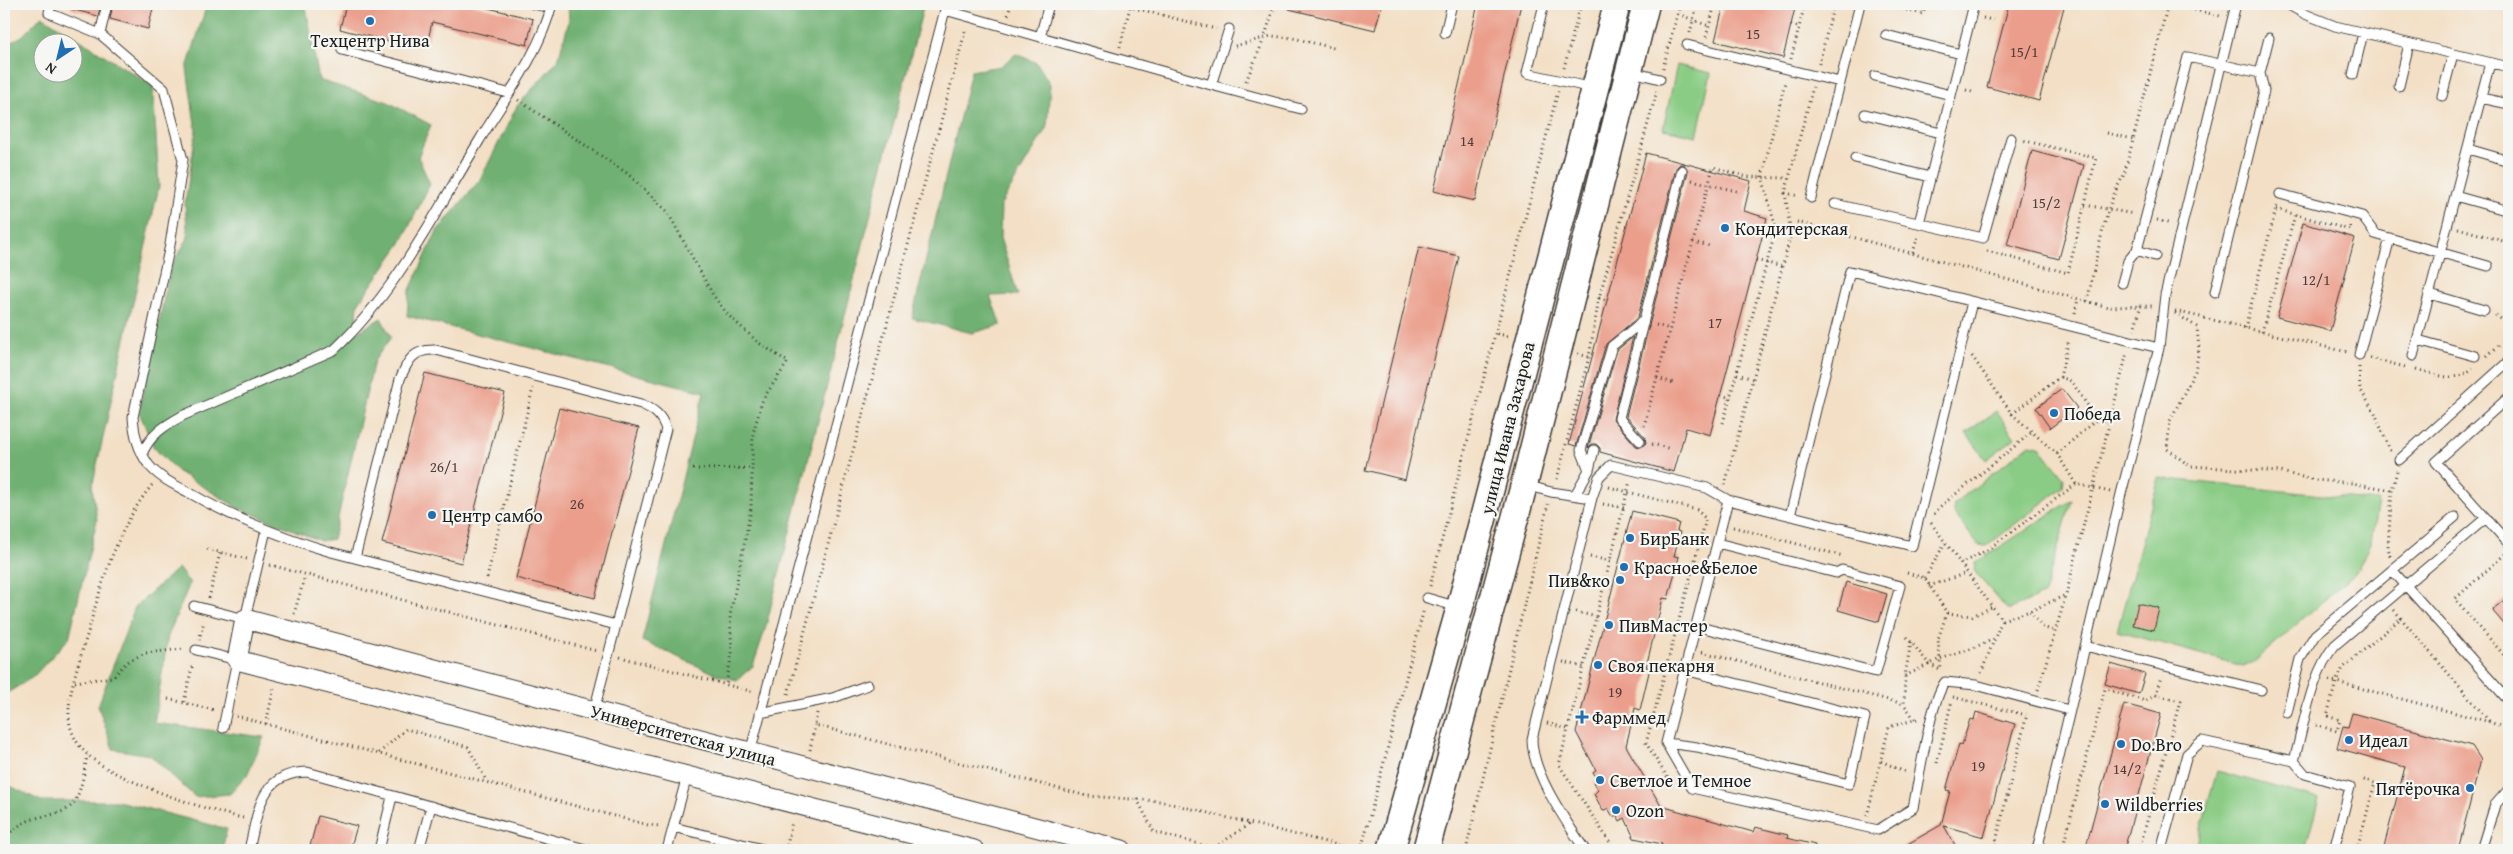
<svg xmlns="http://www.w3.org/2000/svg" width="2513" height="854" font-family="'Gentium Book Plus',serif">
<rect width="100%" height="100%" fill="#f6f6f2"/>
<filter id="ink" filterUnits="userSpaceOnUse"><feTurbulence type="fractalNoise" baseFrequency=".02" numOctaves="2"/><feDisplacementMap in="SourceGraphic" scale="10" xChannelSelector="R" yChannelSelector="G"/><feConvolveMatrix kernelMatrix="1 2 1 2 8 2 1 2 1" color-interpolation-filters="sRGB"/></filter>
<filter id="wash" filterUnits="userSpaceOnUse"><feTurbulence type="fractalNoise" baseFrequency=".0096" numOctaves="4" result="noise"/><feDisplacementMap in="SourceGraphic" scale="20" xChannelSelector="R" yChannelSelector="G"/><feGaussianBlur stdDeviation="1.12" result="paint"/><feColorMatrix in="noise" values="0 0 0 0 0 0 0 0 0 0 0 0 0 0 0 0 0 1.4 0 .05"/><feComposite in="paint" operator="in"/></filter>
<g filter="url(#wash)">
<rect width="100%" height="100%" fill="#f3dfc5"/>
<!-- green -->
<path fill="#8acc85" stroke="#537450" d="M1677,65L1711,73L1697,136L1663,129Z
M1996,411L2015,438L1986,460L1966,433Z
M2030,444L2039,446L2064,478L2063,487L1987,546L1978,545L1953,512L1954,504Z
M2159,478L2378,501L2371,542L2356,572L2254,662L2243,666L2117,631Z
M2072,500L2044,594L2011,609H2007L1978,576L1974,570L1975,563Z
M2217,771L2319,799L2305,850H2208L2196,847Z"/>
<!-- forest -->
<path fill="#6fb072" stroke="#466647" fill-rule="evenodd" d="M207,4H294L306,7L319,80L388,102L431,125L418,157L430,184L401,243L358,304L356,333L381,318L391,337L374,361L333,539L321,541L238,508L177,471L154,448L139,412L171,267L188,238L185,204L196,131L187,68Z
M568,4H924L765,630L753,666L737,680L718,675L642,641L704,392L407,316L409,292L437,231L480,180L517,106L558,60L569,21Z
M42,16L153,86L159,186L92,487L97,520L69,638L33,677L4,695V46L22,36ZM72,42V72H42V42Z
M1016,54L1037,63L1050,84L1047,127L1001,204L1000,238L1018,295L990,296L1001,325L972,333L912,318L971,71L1001,66Z
M178,568L190,583L168,636L154,723L264,737L247,775L230,794L195,797L150,755L113,749L98,706L135,607Z
M4,783L41,801H118L227,829L222,850H4Z"/>
<g id="blocks">
<!-- building -->
<path fill="#eb9e8b" d="M71,4H101L98,16L71,9Z
M113,4H154L148,29L110,19Z
M346,4H472L533,19L527,45L432,22L428,40L396,33L394,43L340,29Z
M1290,4H1382L1375,30L1289,9Z
M1478,4H1521L1475,201L1434,191Z
M1724,4H1796L1783,58L1715,41Z
M2009,4H2052L2064,7L2039,101L1987,87Z
M2032,151L2084,165L2059,259L2007,245Z
M1646,153L1751,181L1744,211L1767,218L1710,435L1686,428L1674,472L1600,452V448L1596,444H1592L1588,448L1617,350L1633,337L1613,419L1636,446L1641,447L1646,443L1645,437L1626,416L1688,172L1684,164H1680L1676,168L1638,317L1606,344L1576,446L1569,444Z
M2303,223L2355,238L2330,331L2277,317Z
M1419,247L1459,256L1405,480L1365,470Z
M425,373L505,393L461,563L382,543Z
M2062,389L2077,408L2050,428L2036,408Z
M559,408L639,428L595,598L516,578Z
M1632,511L1679,523L1677,531L1680,532L1674,556L1679,557L1668,599L1663,598L1646,667L1650,668L1640,710L1635,708L1626,746L1661,806L1753,832L1755,827L1788,835L1787,838L1815,845L1814,850H1660L1662,844L1634,838L1625,818L1620,821L1617,815L1613,817L1608,808L1603,811L1594,794L1598,790L1594,783L1598,781L1593,772L1596,770L1576,732Z
M1846,582L1887,594L1879,622L1838,610Z
M2509,596V630L2492,610Z
M2138,603L2159,608L2154,630L2133,625Z
M2111,664L2145,674L2139,694L2105,684Z
M2124,704L2161,714L2124,850H2085Z
M1976,712L2015,724L1984,837L1944,826L1958,850H1897L1941,825L1950,791L1946,790L1959,744L1962,745L1970,719L1974,720Z
M2352,713L2472,746L2481,760L2458,850H2383L2405,767L2337,748L2343,726L2348,727Z
M318,816L357,826L350,850H309Z"/>
</g>
</g>
<g filter="url(#ink)">
<use href="#blocks" fill-opacity="0" stroke="#3c3935" stroke-width="1"/>
<g fill="none" stroke-linecap="round" stroke-linejoin="round">
<!-- lane casing -->
<g stroke="#3c3935" stroke-width="11">
<path id="lane" d="M51,4L49,13L100,34L164,89L183,160L170,245L133,417C134,434 138,450 148,464C158,477 173,484 188,492C233,518 281,537 331,552L616,625
M533,4L551,8
M1544,4L1527,73L1592,88
M2287,4L2305,14L2335,26L2509,67
M1445,33L1452,4
M100,34L107,4
M1886,35L1961,54
M1040,37L1049,4
M1687,45L1840,82
M342,50L508,93
M1632,72L1660,79
M2353,75L2363,33
M1875,76L1951,95
M1211,85L1301,109
M2399,86L2409,44
M2442,96L2453,54
M2481,98L2509,104
M1865,114L1941,133
M2468,149L2509,161
M1855,158L1930,177
M2280,194L2362,216L2375,234L2488,266
M2455,196L2509,211
M1811,198L1860,4
M1835,204L1983,238L2011,138
M1919,223L1974,4
M2137,250L2155,256
M2122,283L2128,261L2137,250L2188,57L2260,73
M2215,292L2264,91L2260,73L2269,38
M2430,294L2484,310
M2418,340L2475,356
M2359,355L2390,238
M2413,356L2490,63
M2509,397L2436,462L2509,544
M1640,441L1619,418L1682,170
M142,454C150,435 164,426 182,416L334,350C395,294 436,211 479,141C505,98 540,53 552,4
M2399,460L2509,361
M1589,470L1581,450L1612,346L1642,322
M1526,485L1551,492L1592,498L1599,477L1611,465L1707,488L1728,500L1912,546L1972,302
M1575,495L1589,470L1594,450
M1728,500L1666,743L1692,788L1878,830L1913,808C1919,779 1930,703 1945,682L1976,685L2069,710
M1790,516L1850,271L2159,348
M355,558L400,379C408,360 413,349 436,350L641,404C655,410 661,415 666,429L594,711
M2393,571L2509,701
M1427,598L1458,607
M194,606L245,619L266,530
M1696,626L1876,672L1900,586L1842,570L1836,573L1717,543
M2085,646L2261,690
M196,650L237,660L223,728
M760,713L833,698L868,685
M2287,713L2300,659L2315,635L2455,517
M1666,743L1697,747L1849,784L1865,717L1685,670
M750,753L945,10L1211,85L1229,29
M2294,761C2304,725 2311,673 2335,645L2486,518
M673,827L767,850
M249,850C258,813 259,773 307,772L589,850
M379,850L392,797
M419,850L431,806
M667,850L687,776
M1585,850C1566,821 1532,774 1532,739L1592,498
M2037,850L2121,494L2159,348L2165,295L2236,4
M2161,850L2187,754L2202,741L2294,761L2305,774L2350,787L2334,850
M2481,850L2495,805L2509,789"/>
</g>
<!-- street casing -->
<g stroke="#3c3935" stroke-width="21">
<path id="street" d="M974,850L237,660L245,619L1122,850"/>
</g>
<!-- secondary casing -->
<g stroke="#3c3935" stroke-width="29">
<path id="secondary" d="M1391,850L1460,607L1617,4
M1426,850L1524,485L1646,4"/>
</g>
<!-- path -->
<path stroke="#3c3935" stroke-width="3" stroke-dasharray="1 4" stroke-linecap="butt" d="M1119,4L1216,29
M1709,4L1715,5
M1882,4L1923,14L1926,4
M2170,4L2220,16
M1678,14L1709,26
M1008,15L1011,4
M1983,18L1993,20
M1791,25L1799,27
M1690,33L1697,4
M1706,37L1715,4
M1235,46L1271,36L1293,38L1334,48
M1120,47L1130,7
M1791,59L1805,4
M1819,64L1834,4
M1564,68L1581,4
M1663,68L1680,4
M1246,81L1264,39L1275,4
M1966,90L1975,93
M518,100L628,174L667,211L713,295L728,315L759,343L788,362L763,399L753,433L751,509L730,616L732,653L726,684
M2107,133L2133,139
M1692,180L1740,192
M1785,193L1799,196
M2085,205L2134,214
M2276,209L2350,230V226
M2157,220L2171,224
M1797,222L2108,307L2152,306
M2458,228L2503,241L2509,248
M1693,242L1710,246
M1987,251L2068,273L2096,158L2022,140
M1913,253L1918,236
M1756,260L1783,267
M1599,298L1607,300
M2087,301C2096,265 2104,205 2124,175L2168,4
M2175,311L2347,352
M2075,313L2078,299
M2175,313L2197,327L2199,349L2195,371L2170,421L2167,449L2190,466L2281,472L2315,480L2352,483L2392,490
M2495,315L2509,326
M1656,325L1670,329
M2245,328L2277,205
M2134,330L2141,305
M2262,332L2295,215
M1497,334L1509,336
M1578,354L1589,357
M1972,356L2012,414L2057,454L2076,484L2110,492
M2487,356L2509,336
M2370,358L2405,367
M2359,367L2360,389L2375,413L2390,451
M2416,369C2439,375 2453,384 2473,368
M1737,374L1753,379
M2060,377L2071,381L2097,419L2109,422
M1657,378L1674,383
M1721,395L1731,398
M2012,414L2060,377L2069,339
M1723,423L1776,229L1762,176L1785,82
M1644,426L1713,167L1747,177L1788,178
M1652,444L1671,449
M2057,454L2097,419
M693,469L751,468
M1557,479L1589,357L1599,298L1657,91
M152,485C120,524 105,573 91,621C84,650 64,696 70,725C72,735 79,747 87,754C111,779 208,811 243,818
M1725,485L1791,234L1785,193L1813,87
M1609,487L1697,510L1706,519L1646,743L1674,788
M1603,504L1625,508
M1934,514L1941,506L2031,433
M1931,523L2002,620
M1733,527L1843,556
M207,549L247,559
M2505,554L2455,599L2509,661
M2390,556L2388,547L2392,490L2397,471
M1590,557L1611,561
M1960,564L1987,550L2076,484
M270,565L597,651
M1907,573L1925,578L1947,613L1938,639L1941,670
M487,578L533,388
M1925,578L1945,543
M1583,582L1605,587
M1430,586L1558,91
M1929,586L1967,573
M209,598L220,553
M2394,610L2489,721
M2030,611L2041,626L2053,631
M1576,612L1597,617
M1947,613L1972,616L1992,607
M294,614L305,576
M2002,620L2030,611L2066,595
M1907,637L1929,664L1940,670
M199,640L204,621
M1911,642L1905,676L1904,704L1915,720
M1702,652L1904,704
M620,657L754,692
M1563,662L1584,667
M1981,673L2002,620
M1905,676L1940,659L1968,650L1994,639
M2329,680L2490,722L2509,730
M75,682L113,677L127,662L145,653L184,649
M2038,690L2066,595L2127,353
M788,694L966,28
M2156,695L2161,676
M1953,697L2026,715
M168,699L214,710
M184,702L193,663
M817,713L815,725L1087,796L1160,801L1358,850
M236,716L648,825L661,826
M1547,723L1568,729
M266,724L274,687
M2316,725L2337,731L2340,720L2327,716L2336,682L2343,668L2401,618
M810,750L815,725
M379,753L406,729L468,747L486,780
M1881,761L1907,773
M1937,763L1951,704
M1137,799L1154,832L1214,848L1249,824
M1867,816L1889,727L1917,719
M4,839C12,830 21,823 33,819C44,815 60,815 70,807C81,797 85,769 87,755
M786,850L792,822
M1361,850L1424,609
M1466,850L1548,504
M1615,850L1559,765L1630,481
M1994,850L2027,714
M2062,850L2105,689L2145,701L2156,695L2180,701L2139,850
M2357,850L2375,783L2360,779"/>
<!-- lane -->
<use href="#lane" stroke="#fff" stroke-width="9"/>
<!-- street -->
<use href="#street" stroke="#fff" stroke-width="19"/>
<!-- secondary -->
<use href="#secondary" stroke="#fff" stroke-width="26"/>
</g>
</g>
<!-- markers -->
<g fill="#1f6fb2" stroke="#f6f6f2" stroke-width="2">
<circle cx="370" cy="21" r="5"/>
<circle cx="1725" cy="228" r="5"/>
<circle cx="2054" cy="413" r="5"/>
<circle cx="432" cy="515" r="5"/>
<circle cx="1630" cy="538" r="5"/>
<circle cx="1624" cy="567" r="5"/>
<circle cx="1620" cy="580" r="5"/>
<circle cx="1609" cy="625" r="5"/>
<circle cx="1598" cy="665" r="5"/>
<path d="M1579.5 709.5h5v5h5v5h-5v5h-5v-5h-5v-5h5z"/>
<circle cx="2349" cy="740" r="5"/>
<circle cx="2121" cy="744" r="5"/>
<circle cx="1600" cy="780" r="5"/>
<circle cx="2470" cy="788" r="5"/>
<circle cx="2105" cy="804" r="5"/>
<circle cx="1616" cy="810" r="5"/>
</g>
<g text-anchor="middle" dominant-baseline="central" stroke-width="4.5" stroke-linejoin="round" paint-order="stroke">
<!-- number labels -->
<g font-size="15" fill="#503c38">
<text x="1753" y="33">15</text>
<text x="2024" y="51">15/1</text>
<text x="1467" y="140">14</text>
<text x="2046" y="202">15/2</text>
<text x="2316" y="279">12/1</text>
<text x="1715" y="322">17</text>
<text x="444" y="466">26/1</text>
<text x="577" y="503">26</text>
<text x="1615" y="691">19</text>
<text x="1978" y="765">19</text>
<text x="2127" y="768">14/2</text>
</g>
<!-- poi labels -->
<g font-size="18" fill="#1c1c1c" stroke="#f6f6f2" text-anchor="start">
<text x="370" y="40" text-anchor="middle">Техцентр Нива</text>
<text x="1735" y="228">Кондитерская</text>
<text x="2064" y="413">Победа</text>
<text x="442" y="515">Центр самбо</text>
<text x="1640" y="538">БирБанк</text>
<text x="1634" y="567">Красное&amp;Белое</text>
<text x="1610" y="580" text-anchor="end">Пив&amp;ко</text>
<text x="1619" y="625">ПивМастер</text>
<text x="1608" y="665">Своя пекарня</text>
<text x="1592" y="717">Фарммед</text>
<text x="2359" y="740">Идеал</text>
<text x="2131" y="744">Do.Bro</text>
<text x="1610" y="780">Светлое и Темное</text>
<text x="2460" y="788" text-anchor="end">Пятёрочка</text>
<text x="2115" y="804">Wildberries</text>
<text x="1626" y="810">Ozon</text>
</g>
<!-- street labels -->
<g font-size="18" fill="#1c1c1c" stroke="#f6f6f2">
<text transform="translate(1507 428) rotate(-76)">улица Ивана Захарова</text>
<text transform="translate(683 735) rotate(15)">Университетская улица</text>
</g>
</g>
<!-- margin -->
<rect width="2513" height="854" fill="none" stroke="#f6f6f2" stroke-width="20"/>
<!-- north arrow -->
<g transform="translate(58 58) rotate(215)"><circle r="24" fill="#f6f6f2" stroke="#9f9f9c"/>
<path d="M0-4L9 19L0 12L-9 19Z" fill="#1f6fb2"/>
<text y="-8" font-size="14" font-weight="bold" text-anchor="middle" fill="#1c1c1c">N</text>
</g>
</svg>
